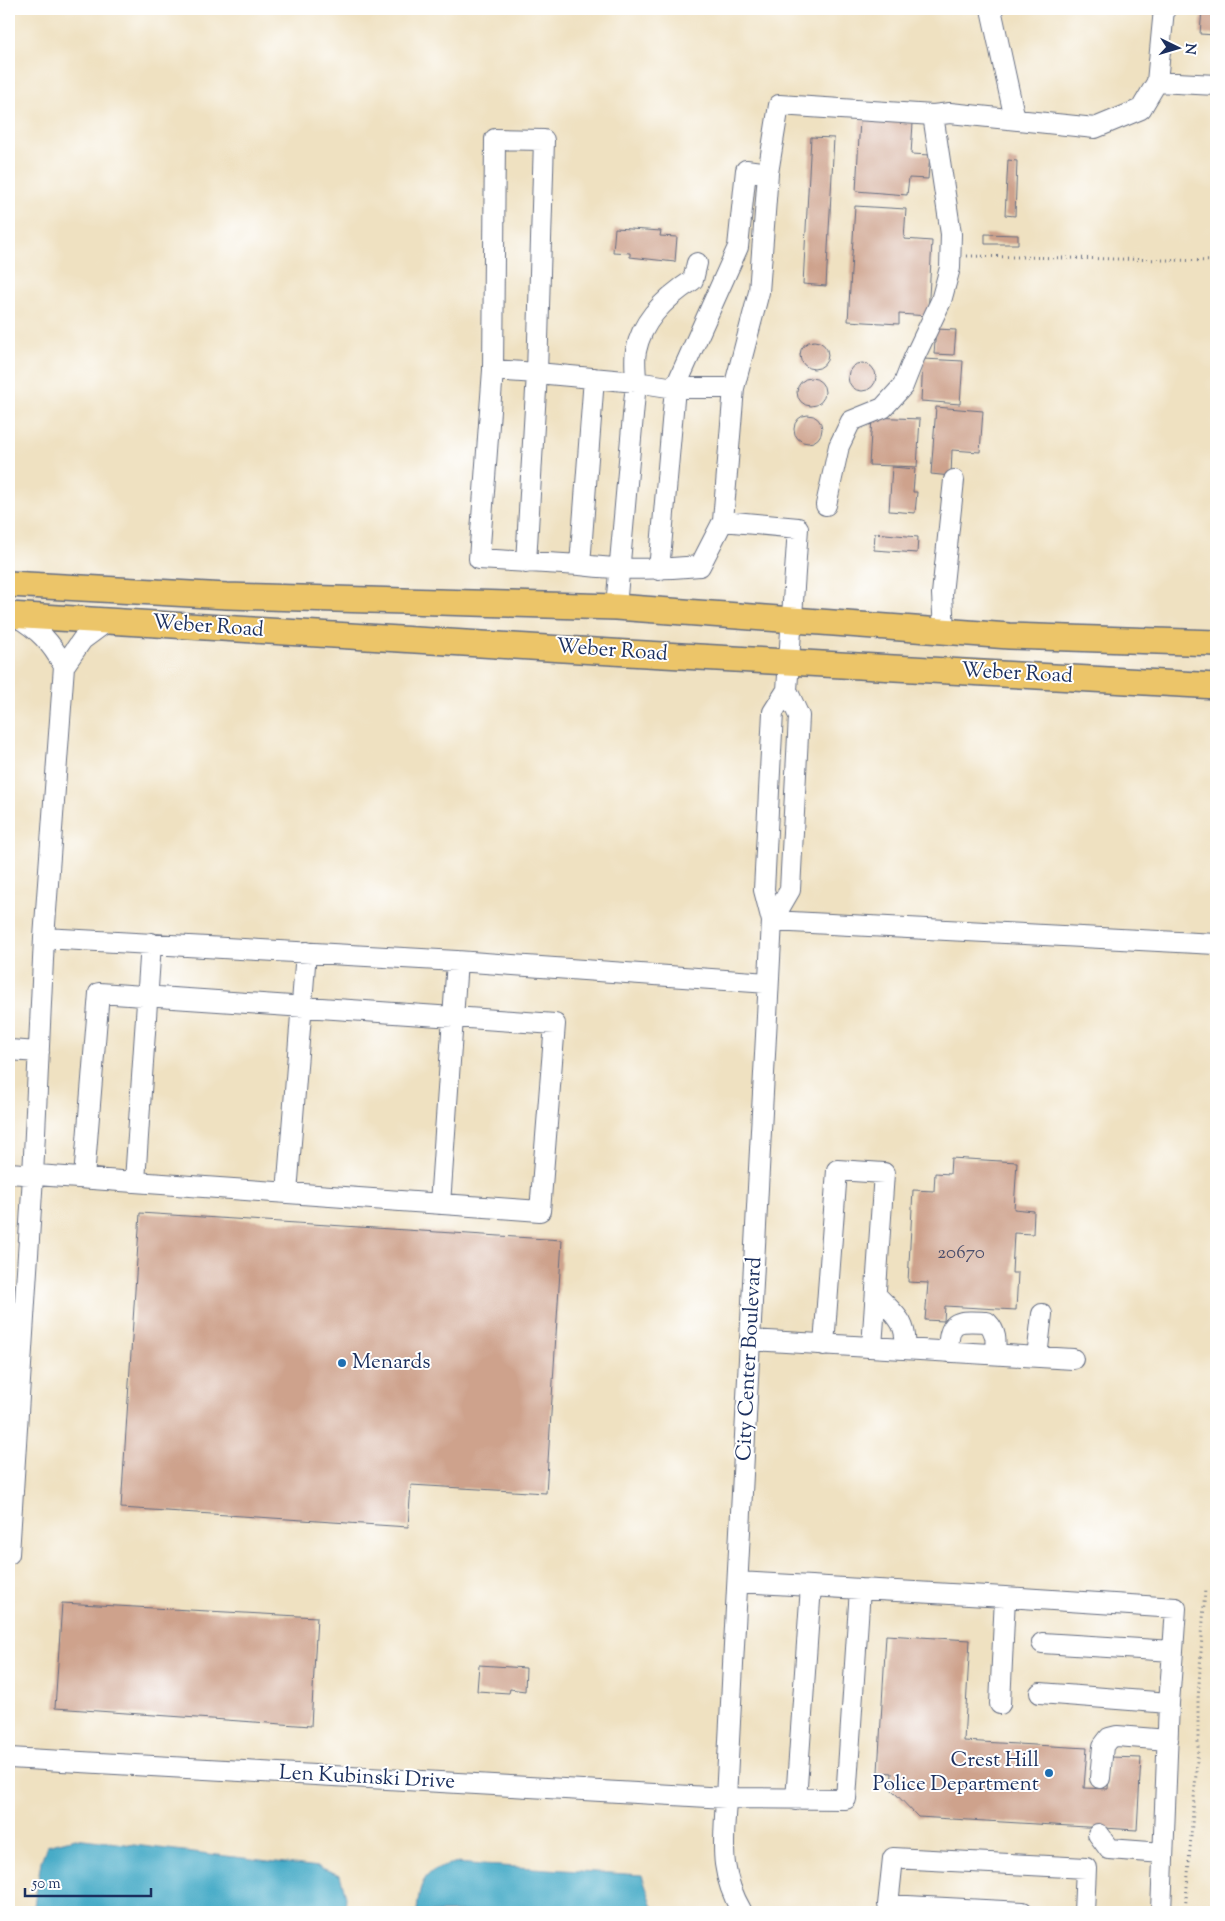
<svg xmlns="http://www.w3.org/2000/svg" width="1225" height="1921" font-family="'Sorts Mill Goudy',serif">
<rect width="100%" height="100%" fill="#fff"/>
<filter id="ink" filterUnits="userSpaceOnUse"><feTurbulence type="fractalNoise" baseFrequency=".02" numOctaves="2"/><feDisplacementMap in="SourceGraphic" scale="10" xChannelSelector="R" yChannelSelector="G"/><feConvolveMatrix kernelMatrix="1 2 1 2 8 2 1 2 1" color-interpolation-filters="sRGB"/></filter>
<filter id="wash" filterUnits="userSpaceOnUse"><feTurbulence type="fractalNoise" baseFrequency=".0096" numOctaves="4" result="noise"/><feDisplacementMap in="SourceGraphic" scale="20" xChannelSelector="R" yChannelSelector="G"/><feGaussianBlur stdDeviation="1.12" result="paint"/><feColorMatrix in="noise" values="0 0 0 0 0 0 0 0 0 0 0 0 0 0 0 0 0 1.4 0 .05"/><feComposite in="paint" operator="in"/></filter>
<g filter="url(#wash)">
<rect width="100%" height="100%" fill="#efe1c1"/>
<!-- water -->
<path fill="#47abc7" stroke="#316d92" d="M75,1838L319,1867L340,1875L346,1896L345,1912H33L41,1861L47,1845Z
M454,1863L642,1875L655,1912H417C419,1883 424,1869 454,1863Z"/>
<g id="blocks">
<!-- building -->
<path fill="#cea28c" d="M1202,9H1216V35L1200,34Z
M860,119L913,123L911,154L930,155L928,179L909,178L907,195L856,191Z
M811,137L834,138L826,286L803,284Z
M1008,160L1017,161L1015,216L1005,215Z
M855,206L906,209L904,239L932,241L928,316L899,314V324L848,321Z
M615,228L661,231L660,236L677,237L675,262L630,257V253L613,252Z
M985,234L1018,235V244H985Z
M936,329L956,330L954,355L934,354Z
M800 355a14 14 0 1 1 28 0a14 14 0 1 1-28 0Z
M923,359L963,361L960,404L921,401Z
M848 377a14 14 0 1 1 28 0a14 14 0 1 1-28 0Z
M797 392a14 14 0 1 1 28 0a14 14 0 1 1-28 0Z
M936,407L983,411L980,452L952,450L951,476L931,474Z
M794 429a14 14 0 1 1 28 0a14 14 0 1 1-28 0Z
M872,417L920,419L917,467L869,465Z
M892,467L915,469L913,492H917L915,513L889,511Z
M875,533L918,537L917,553L874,550Z
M951,1158L1017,1162L1014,1209L1034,1211L1033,1234L1014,1233L1012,1273H1018L1016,1310L945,1306L944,1321L925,1320L928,1283L908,1282L913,1190L934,1191L935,1173L950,1174Z
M140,1213L562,1240L546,1493L411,1485L408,1527L121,1508Z
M62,1603L317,1617L311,1726L55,1708Z
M886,1635L970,1640L964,1741L1087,1748L1084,1788L1108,1789L1110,1757L1141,1758L1137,1830L918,1817L891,1789L892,1773L878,1772Z
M479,1665L526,1668L525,1691L510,1689L509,1693L477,1691Z"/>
</g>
</g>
<g filter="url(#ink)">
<use href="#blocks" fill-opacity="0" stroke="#656d81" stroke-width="1"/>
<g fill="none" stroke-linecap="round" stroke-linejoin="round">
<!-- minor casing -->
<g stroke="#656d81" stroke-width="22">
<path id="minor" d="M991,9L1015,119
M1157,82L1164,9
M768,173L779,105L933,115
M493,370L495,139L544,140L537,373L493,370L479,559L580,565
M594,378L580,565C622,570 658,570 700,566L723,521L734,388H675L636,382C636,372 634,360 636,351C642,319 668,296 693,280L697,263
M826,505L839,446L851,421L883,408L903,386L914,358L941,301L950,268L951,234L933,115L950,113L1095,128L1141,109L1157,82L1216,85
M723,521L798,528L787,690L799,716L790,890L772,921
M526,563L537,373L636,382L616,607
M659,570L675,388L738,247L746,170L768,173L759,292L734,388
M16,616C40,631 50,641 64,666
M944,631L942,594L954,480
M772,921L1216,944
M44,938L457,961L768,983
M9,1050L39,1052
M9,1173L540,1211L555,1024L99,993L84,1178
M135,1181L151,943
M287,1193L306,952
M440,1204L457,961
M876,1295C894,1314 908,1321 905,1349
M751,1340L1073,1359
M824,1345L837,1170L884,1173L872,1347
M948,1352C949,1318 957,1321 987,1322C997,1332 996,1341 995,1354
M1037,1357L1042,1314
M9,1554L33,1176L44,938L64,666L82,640L109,620
M738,1582L811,1586
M860,1589L1005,1597L1000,1704
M1005,1597L1176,1608L1173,1651L1042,1643
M1040,1693L1169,1703L1173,1651
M9,1758L726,1798L846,1799L860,1589L811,1586L796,1800
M1100,1778L1103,1746L1109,1738L1117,1736L1168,1740
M1098,1834L1109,1849L1163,1853
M742,1912C718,1870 724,1844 726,1798L772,921L764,890L773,712L787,690
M1023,1912L888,1905L893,1858L1086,1868L1084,1912
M1161,1912L1169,1703"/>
</g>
<!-- major casing -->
<g stroke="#656d81" stroke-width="28">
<path id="major" d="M9,584L227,596L616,607L1009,636L1216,643
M9,615L628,653L1216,686"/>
</g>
<!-- path -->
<path stroke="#656d81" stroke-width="3" stroke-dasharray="1 4" stroke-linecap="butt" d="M967,256L1216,261
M1211,261L1216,165
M1185,1912L1198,1749V1700L1205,1588"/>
<!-- minor -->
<use href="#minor" stroke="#fff" stroke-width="20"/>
<!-- major -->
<use href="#major" stroke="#ecc569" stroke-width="25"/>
</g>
</g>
<!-- markers -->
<g fill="#1f6fb2" stroke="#fff" stroke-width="2">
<circle cx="342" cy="1363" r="5"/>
<circle cx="1049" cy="1773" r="5"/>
</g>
<g text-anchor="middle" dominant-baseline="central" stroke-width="4" stroke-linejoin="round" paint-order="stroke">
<!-- number labels -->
<g font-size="19" fill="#484c6a">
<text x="961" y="1253">20670</text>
</g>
<!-- street labels -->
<g font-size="21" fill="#1b2f5e" stroke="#fff">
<text transform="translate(208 627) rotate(4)">Weber Road</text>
<text transform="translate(612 651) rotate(4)">Weber Road</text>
<text transform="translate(1017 674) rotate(3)">Weber Road</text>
<text transform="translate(750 1359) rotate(-87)">City Center Boulevard</text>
<text transform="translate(367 1778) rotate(3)">Len Kubinski Drive</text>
</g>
<!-- poi labels -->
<g font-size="21" fill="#1b2f5e" stroke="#fff" text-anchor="start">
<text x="352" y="1363">Menards</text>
<text x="1039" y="1761" text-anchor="end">Crest Hill<tspan x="1039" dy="24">Police Department</tspan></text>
</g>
</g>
<!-- margin -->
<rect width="1225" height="1921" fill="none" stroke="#fff" stroke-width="30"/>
<!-- north arrow -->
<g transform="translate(1178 48) rotate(95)" stroke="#ffffff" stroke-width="4" paint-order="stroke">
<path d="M0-4L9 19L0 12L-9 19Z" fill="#1b2f5e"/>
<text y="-8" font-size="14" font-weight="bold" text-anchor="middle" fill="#1b2f5e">N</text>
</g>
<!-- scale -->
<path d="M25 1888v8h126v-8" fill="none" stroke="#1b2f5e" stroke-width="2.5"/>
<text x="32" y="1888" font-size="15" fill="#1b2f5e" stroke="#ffffff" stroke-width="4" paint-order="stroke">50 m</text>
</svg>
